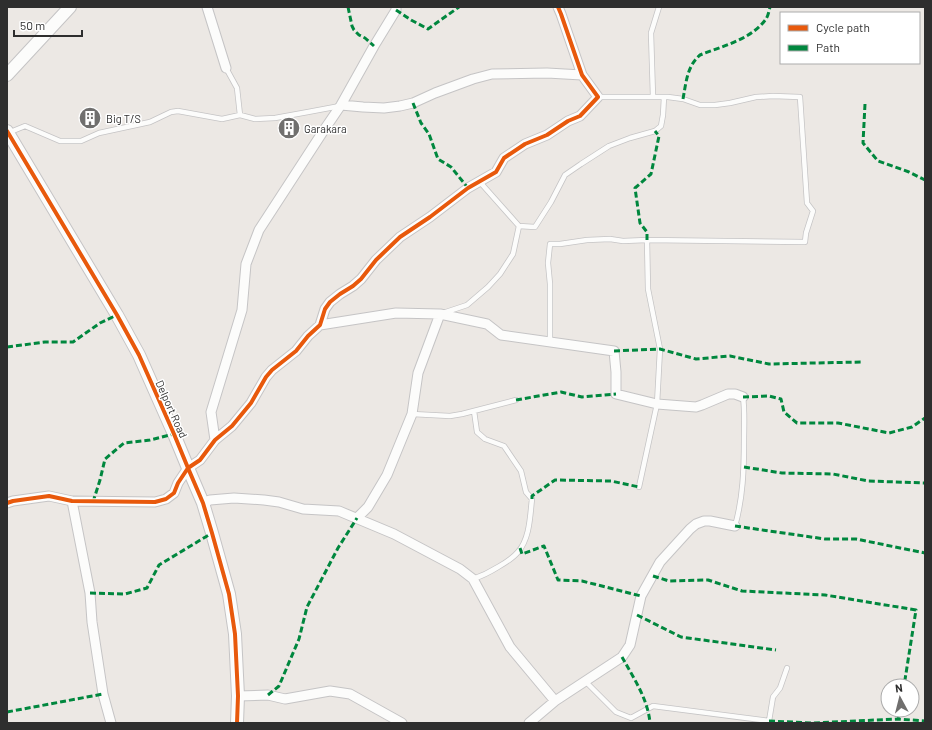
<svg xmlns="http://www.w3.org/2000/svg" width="932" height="730" font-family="Barlow,sans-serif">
<rect width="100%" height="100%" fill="#ece8e4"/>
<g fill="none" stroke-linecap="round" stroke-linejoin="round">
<!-- service casing -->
<g stroke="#c5c4c5" stroke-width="6">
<path id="service" d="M226,68L237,88L240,115
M653,97L651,33L659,7
M8,133L25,126L60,141H81L99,133L150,122L171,112L178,111L222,119L240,115L255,119L275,118L308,112L340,106
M479,181L519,226
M443,313L467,305L488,287L500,274L513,254L519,226L535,227L551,202L565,175L581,164L609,146L630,138L655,131L661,126L663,115L664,97
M550,342V284L548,263L550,244H560L587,240L610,239L623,241L647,240L805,242L806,233L813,211L807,203L800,97L773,96L756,97L730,103L715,105H700L683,99L668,97H598
M412,414L450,416L462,414L516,400
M639,487L657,404L660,349L648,289L647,240
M735,526C743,498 744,469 744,440C744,426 745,411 743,397
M473,579C482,576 490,572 498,567C505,563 513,558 518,552C530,538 530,516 532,499L526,492L521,471L504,446L485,439L477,432L474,411
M585,681L616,712L631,718L653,706L769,721L773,697L780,688L787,668"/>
</g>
<!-- minor casing -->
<g stroke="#c5c4c5" stroke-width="11">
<path id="minor" d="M207,7L226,68
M341,105L363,107L384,108L400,106L413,103L435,93L473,79L492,74L547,73L582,75
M320,325L396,313L440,314L487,324L501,335L614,351L616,372V394L657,404L696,407L702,405L728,394H735L743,397
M215,440L211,412L242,310L246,264L259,230L324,130L341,105L374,46L396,10V7
M72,501L90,593L92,622L103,694L111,723
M7,503L13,501L49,496L72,501L155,502L166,499L174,493L178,483L188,468L200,460L215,440L232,426L251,403L266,377L272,370L296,351L308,336L320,325L325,309L330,302L340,294L353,286L361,279L376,260L400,237L430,217L468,188L496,172L504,158L525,144L547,135L568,121L580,116L598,97L582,75L561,14L558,7
M203,503L210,500L234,498L264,500L279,502L303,509L339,511L394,534L460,569L473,579L510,647L555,701
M357,518L368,507L387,475L412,414L418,373L440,314
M238,696L268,695L285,699L330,691L350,694L402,723
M529,723L555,701L622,657L630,645L641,596L660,562L690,529L696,524L704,521H710L735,526"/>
</g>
<!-- tertiary casing -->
<g stroke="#c5c4c5" stroke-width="14">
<path id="tertiary" d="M7,75L70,7
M7,131L117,315L139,355L174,434L188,468L203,503L212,533L229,594L235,634L238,696L237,723"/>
</g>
<!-- service -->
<use href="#service" stroke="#fcfcfb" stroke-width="4.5"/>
<!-- minor -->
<use href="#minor" stroke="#fcfcfb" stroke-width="9"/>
<!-- tertiary -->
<use href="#tertiary" stroke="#fcfcfb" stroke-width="12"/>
<!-- quiet -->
<path stroke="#00873e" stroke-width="3" stroke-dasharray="6 3" stroke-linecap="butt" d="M348,7L352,26L354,30L359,35L365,38L374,46
M396,10L411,20L428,29L459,7
M683,99C686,83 687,66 700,55C722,46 751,40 766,19C768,16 769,11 770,7
M413,103L421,123L429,134L438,159L451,167L468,188
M865,104L863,143L878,161L909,172L925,180
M647,240V232L640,223L635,188L651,174L659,136L655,131
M7,347L45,342H73L100,323L117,315
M614,351L660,349L696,359L730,356L769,364L861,362
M743,397L769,396L781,399L784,412L797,423H838L889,433L912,427L925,418
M516,400L561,392L582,397L616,394
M744,467L782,473L833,474L868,481L925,483
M532,499V496L555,480L611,481L639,487
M93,502L100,480L105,459L124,443L150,440L174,434
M735,526L825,539H856L925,553
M520,548L522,554L544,546L558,580L582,581L641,596
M653,576L669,581L708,580L742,591L825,595L916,610L904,686
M90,593L125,594L147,588L159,565L212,533
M637,615L681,637L776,650
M622,657C633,677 648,699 650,723
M268,695L279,686L299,639L307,607L338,548L357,518
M7,712L103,694
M898,719L900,710
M769,721L812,723L898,719L925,721"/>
<!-- cycleway casing -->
<g stroke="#fff" stroke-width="6">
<path id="cycleway" d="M7,131L117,315L139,355L174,434L188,468L203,503L212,533L229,594L235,634L238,696L237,723
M7,503L13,501L49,496L72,501L155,502L166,499L174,493L178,483L188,468L200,460L215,440L232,426L251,403L266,377L272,370L296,351L308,336L320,325L325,309L330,302L340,294L353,286L361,279L376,260L400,237L430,217L468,188L496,172L504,158L525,144L547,135L568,121L580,116L598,97L582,75L561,14L558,7"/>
</g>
<!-- cycleway -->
<use href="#cycleway" stroke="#e8590c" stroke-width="4"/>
</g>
<!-- icons -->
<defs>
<g id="building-disc" transform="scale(1.15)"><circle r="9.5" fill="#706f6e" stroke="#fff"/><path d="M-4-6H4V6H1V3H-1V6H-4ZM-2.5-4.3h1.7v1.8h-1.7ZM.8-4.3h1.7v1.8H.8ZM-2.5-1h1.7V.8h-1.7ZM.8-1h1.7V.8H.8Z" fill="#fff"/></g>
</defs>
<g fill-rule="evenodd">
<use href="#building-disc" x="90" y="118"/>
<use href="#building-disc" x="289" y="128"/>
</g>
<g text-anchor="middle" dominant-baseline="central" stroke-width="3" stroke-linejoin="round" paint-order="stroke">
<!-- poi labels -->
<g font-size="11" fill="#2e2e2e" stroke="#fff" text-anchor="start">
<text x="106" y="118">Big T/S</text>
<text x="304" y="128">Garakara</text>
</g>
<!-- street labels -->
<g font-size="11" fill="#2e2e2e" stroke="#fff">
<text transform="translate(172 409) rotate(66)">Delport Road</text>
</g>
</g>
<!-- border -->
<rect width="932" height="730" fill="none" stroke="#2e2e2e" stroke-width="16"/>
<!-- legend -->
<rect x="780" y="12" width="140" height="52" fill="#ffffff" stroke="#ababab"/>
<rect x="788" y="25" width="20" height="6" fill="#e8590c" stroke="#ababab"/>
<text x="816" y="32" font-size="12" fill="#2e2e2e">Cycle path</text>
<rect x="788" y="45" width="20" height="6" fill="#00873e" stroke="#ababab"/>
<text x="816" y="52" font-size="12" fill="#2e2e2e">Path</text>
<!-- north arrow -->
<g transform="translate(900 698) rotate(353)"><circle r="19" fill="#ffffff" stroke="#ababab"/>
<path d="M0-3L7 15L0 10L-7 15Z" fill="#706f6e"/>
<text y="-6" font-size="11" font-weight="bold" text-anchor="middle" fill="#2e2e2e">N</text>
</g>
<!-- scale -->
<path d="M14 30v6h68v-6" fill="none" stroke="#2e2e2e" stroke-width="2"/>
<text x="20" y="30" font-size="12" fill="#2e2e2e" stroke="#ffffff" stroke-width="3" paint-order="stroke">50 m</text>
</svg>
